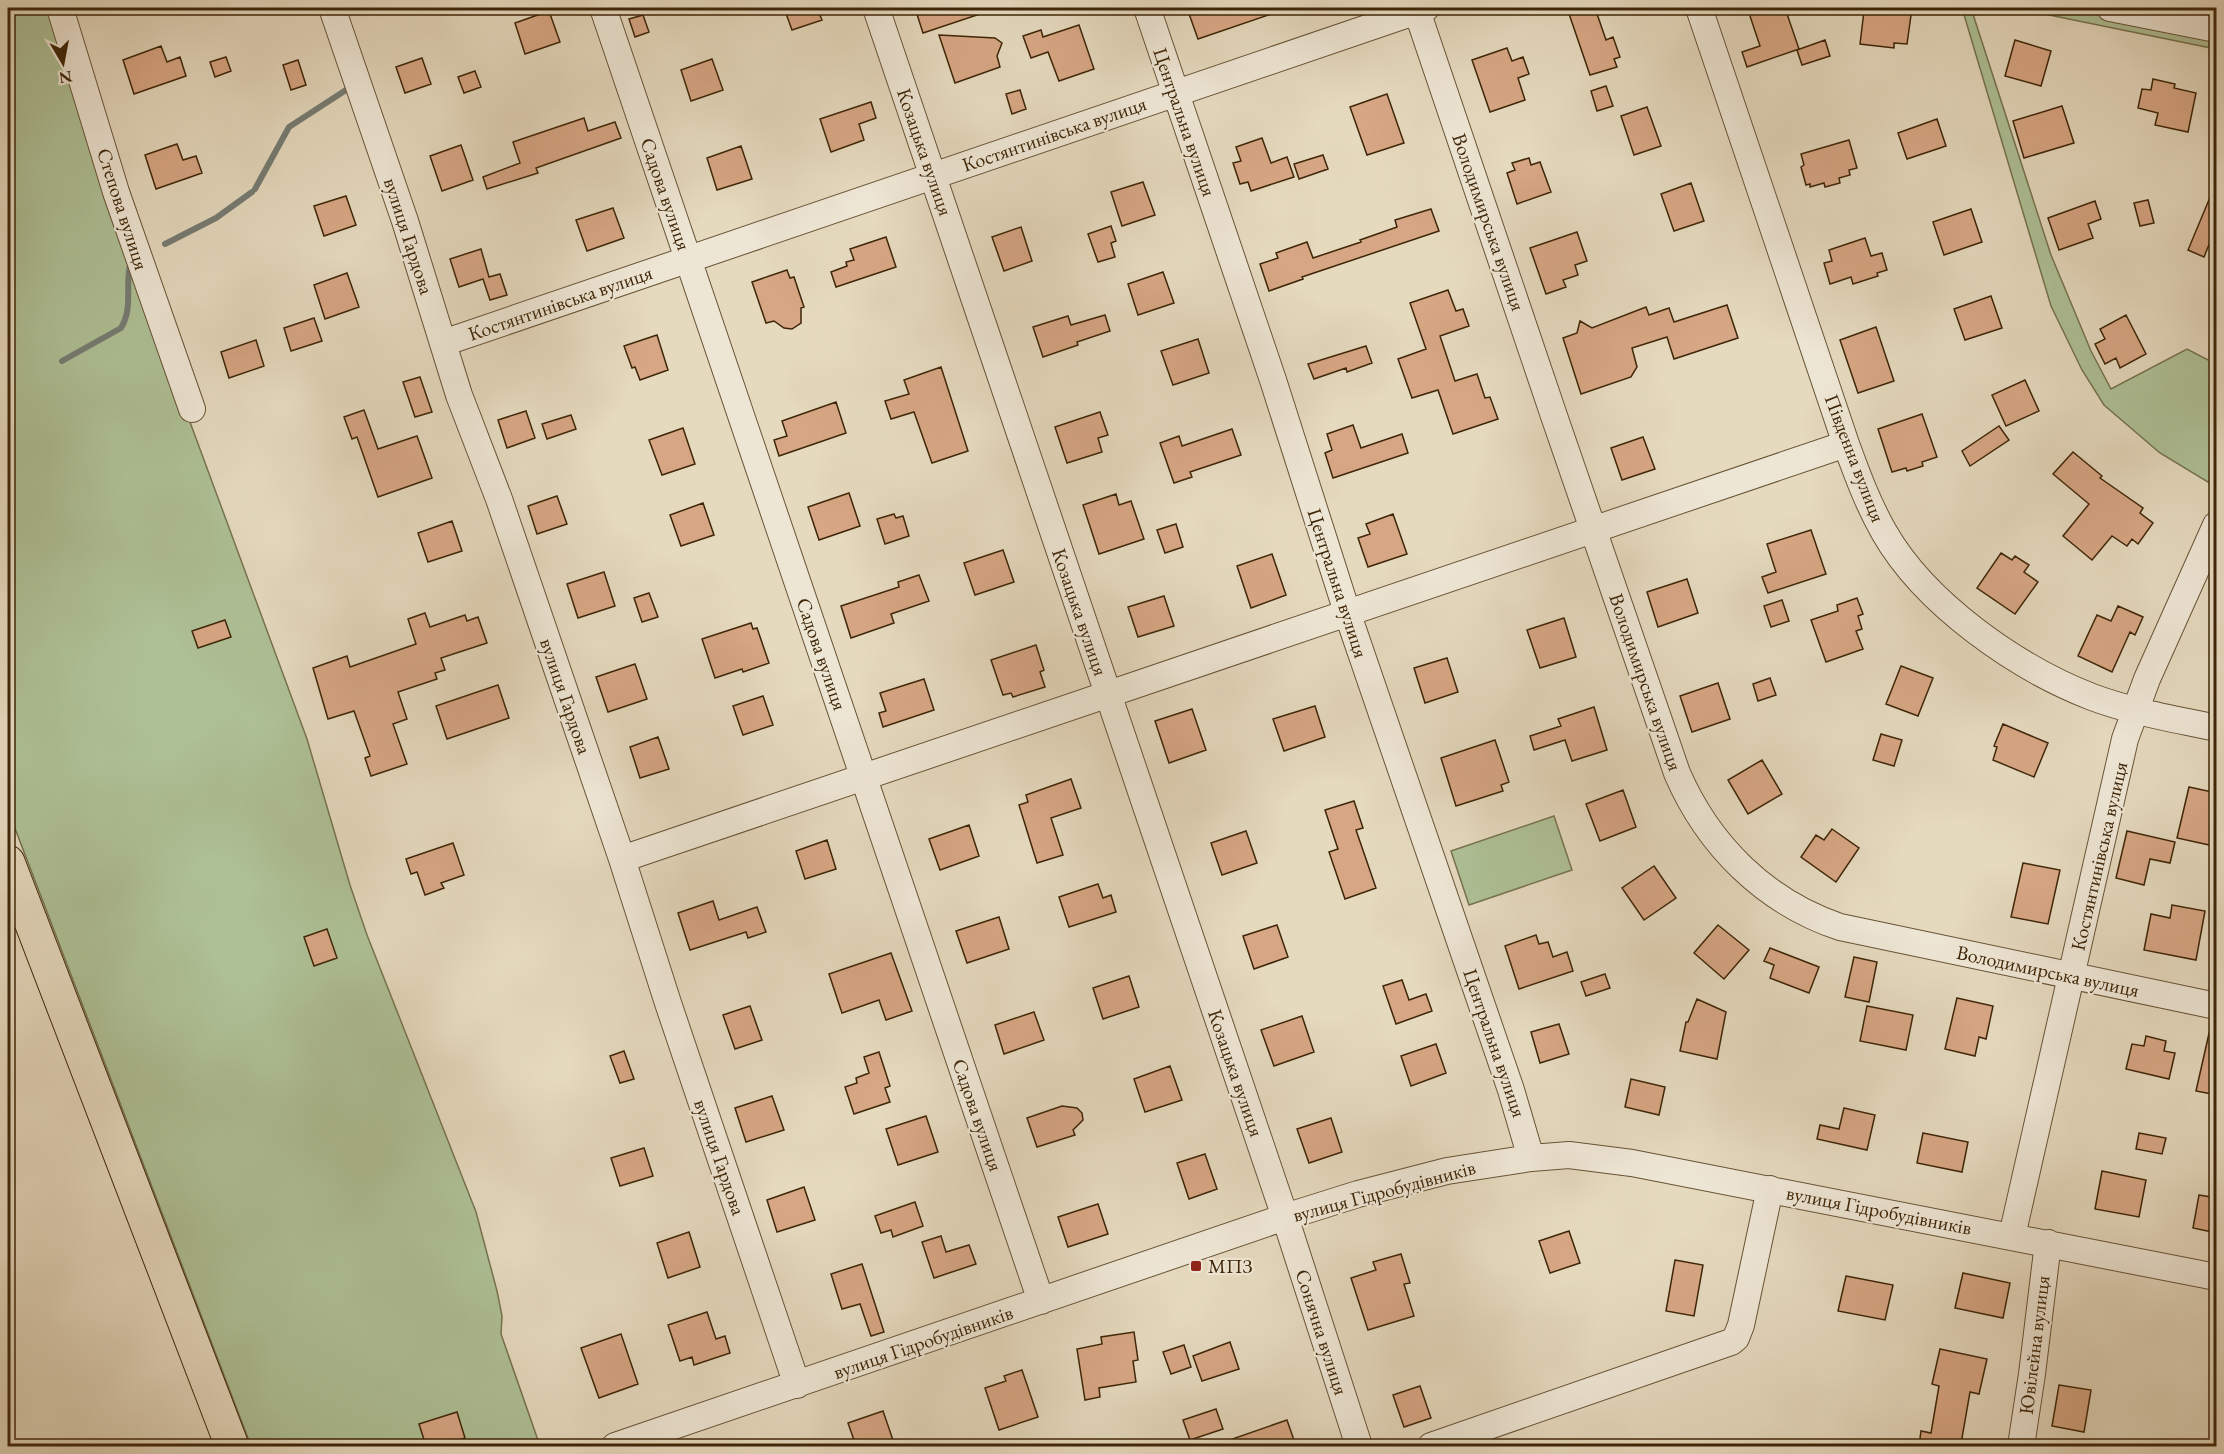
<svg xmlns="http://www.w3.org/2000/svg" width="2224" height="1454" font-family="'EB Garamond',serif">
<rect width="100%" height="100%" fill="#e5d9be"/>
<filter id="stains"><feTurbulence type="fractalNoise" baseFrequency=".00333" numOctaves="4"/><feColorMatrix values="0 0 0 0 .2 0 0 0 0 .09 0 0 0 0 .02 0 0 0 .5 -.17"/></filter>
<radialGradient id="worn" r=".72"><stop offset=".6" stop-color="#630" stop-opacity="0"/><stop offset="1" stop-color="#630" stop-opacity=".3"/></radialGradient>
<!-- green -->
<path fill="#aec096" stroke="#76734f" stroke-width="1.5" d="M8,8H49L173,376L307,739L350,885L367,935L476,1212L497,1291L502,1316L501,1334L540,1446H251L8,810Z
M1962,8H1971L2051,255L2091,351L2111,389L2187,349L2216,364V487L2160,453L2104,405L2082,370L2051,306Z
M2015,8H2064L2216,38V49Z
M1554,816L1572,870L1469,905L1451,851Z"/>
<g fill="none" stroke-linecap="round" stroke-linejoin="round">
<!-- stream -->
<path stroke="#767d74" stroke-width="6" d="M255,189L289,127L346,90
M165,244L216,218L252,192
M62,361L121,328C134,307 124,283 131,261"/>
</g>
<!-- building -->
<path fill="#d7a684" stroke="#3e2608" stroke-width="1.5" d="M784,8H817L822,20L792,30Z
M915,8H992V10L923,33Z
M1198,8H1283V10L1198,39L1188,11Z
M1567,8H1595L1606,40L1613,37L1620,57L1614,59L1617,67L1590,75Z
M1756,8H1785L1799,49L1747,67L1742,52L1760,46L1748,10Z
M1885,8H1912L1907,44L1894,43V48L1860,44L1864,11L1884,13Z
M549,11L560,42L525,54L515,23Z
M643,15L649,32L635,37L629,19Z
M1079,25L1094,69L1059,81L1048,52L1031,58L1023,36L1041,30L1043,37Z
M939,35L995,38L1002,43L997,56L1000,67L955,83Z
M1825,40L1830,56L1802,65L1797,50Z
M2015,40L2051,51L2041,86L2005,76Z
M161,46L167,62L180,57L186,76L134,94L123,60Z
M1507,48L1512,61L1523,57L1529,74L1518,78L1525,100L1490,112L1472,60Z
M226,57L231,71L215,77L210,62Z
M422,58L431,84L405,93L396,67Z
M712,59L723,90L691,101L681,70Z
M298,60L306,85L291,90L283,65Z
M475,71L481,87L464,93L458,77Z
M2153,79L2175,84L2174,88L2196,93L2188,132L2155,125L2158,113L2138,108L2142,89L2151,90Z
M1606,86L1613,106L1597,111L1591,91Z
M1020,90L1026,109L1012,114L1006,94Z
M1387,94L1404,143L1367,155L1350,107Z
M871,102L876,118L859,124L864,140L831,152L820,119Z
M2062,106L2074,143L2024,158L2013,121Z
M1647,107L1661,146L1634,155L1621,116Z
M584,118L588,131L615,122L621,138L536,168L538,173L487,189L483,177L520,163L513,142Z
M1937,119L1946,146L1907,159L1898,133Z
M1262,138L1271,163L1287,157L1294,177L1251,191L1248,182L1240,184L1233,163L1241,161L1236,147Z
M1849,140L1857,168L1849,170L1850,175L1839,178L1840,183L1825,187L1824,183L1810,187V184L1806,185L1801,167L1804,165L1801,154Z
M177,144L183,160L196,156L202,173L156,189L145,155Z
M461,145L473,180L442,191L430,156Z
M741,146L752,179L717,190L707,158Z
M1323,155L1328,169L1299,179L1294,164Z
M1529,158L1531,165L1540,162L1551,192L1517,204L1507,173L1515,170L1512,163Z
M1143,182L1155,215L1122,226L1111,192Z
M1691,183L1704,221L1674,231L1661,194Z
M2216,183L2217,225L2204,257L2188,250Z
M346,196L356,225L324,236L314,206Z
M2148,200L2154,223L2140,226L2134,203Z
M2095,201L2101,219L2088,224L2093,238L2059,250L2048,218Z
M613,208L624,238L587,251L576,220Z
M1431,209L1439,231L1302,277L1303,279L1269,291L1260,264L1278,258L1276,253L1307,242L1313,258L1361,242L1360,240L1397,227L1395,220Z
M1971,209L1982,242L1944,255L1933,222Z
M1111,226L1116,241L1111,243L1115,257L1098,262L1088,234Z
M1021,227L1032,261L1004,271L992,237Z
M1577,232L1587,261L1575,265L1578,275L1563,280L1566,287L1546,294L1530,248Z
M886,237L896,267L836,287L831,272L847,266L846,262L854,260L850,249Z
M1865,238L1871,256L1882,253L1887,270L1877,273L1878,276L1853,284L1851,277L1830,284L1824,263L1832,261L1829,250Z
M481,249L489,277L500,274L507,295L490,300L483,279L459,287L450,259Z
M787,270L790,278L794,277L804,307L801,308V323L792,329L784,328L774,321L766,323L752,282Z
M1163,272L1174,303L1138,315L1128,284Z
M347,273L359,307L325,319L314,285Z
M1448,290L1456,311L1463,309L1469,326L1440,336L1455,381L1477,374L1485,398L1490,397L1498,419L1453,434L1438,390L1412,398L1398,359L1426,349L1410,303Z
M1991,296L2002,328L1965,340L1954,309Z
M1727,305L1738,338L1674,359L1667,337L1632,348L1637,367L1631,377L1581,394L1563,338L1577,333L1580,321L1592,328L1646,307L1649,315L1669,308L1674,322Z
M1105,315L1110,331L1077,342L1078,345L1043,357L1033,327L1068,316L1071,325Z
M2126,315L2146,354L2120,368L2116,358L2105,364L2095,344L2105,339L2100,329Z
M314,318L322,341L291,351L284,328Z
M1876,327L1894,381L1858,393L1840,340Z
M657,335L668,370L640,380L635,367L632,368L624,346Z
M1198,339L1209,373L1173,385L1161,351Z
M256,340L264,366L229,378L221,352Z
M1366,346L1372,363L1347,372L1346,368L1314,379L1308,364Z
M941,367L968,451L932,463L914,412L891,419L885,401L909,394L904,380Z
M420,377L432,412L415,417L403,382Z
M2025,380L2039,411L2006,426L1992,395Z
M836,402L846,433L779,456L774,440L787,436L782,421Z
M364,410L378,449L417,436L432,478L378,497L357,437L352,439L344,417Z
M526,411L535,438L507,448L498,420Z
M1100,412L1108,435L1098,438L1102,452L1067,463L1055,427Z
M1922,414L1937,457L1922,462L1923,466L1907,471L1906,468L1892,472L1878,429Z
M571,415L576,429L547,439L542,424Z
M1353,425L1361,448L1402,434L1408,453L1333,478L1325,453L1332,450L1327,434Z
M1999,426L2009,440L1970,466L1962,451Z
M683,428L695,464L662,475L649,440Z
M1232,429L1241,455L1190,472L1192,477L1174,483L1160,443L1179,436L1182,446Z
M1643,437L1655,469L1622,480L1611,448Z
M2073,452L2102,476L2100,478L2143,508L2140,513L2153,523L2138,544L2132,539L2127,546L2112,536L2092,560L2063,536L2089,504L2053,474Z
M849,493L860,526L819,540L808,507Z
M1116,494L1119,505L1131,501L1144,539L1099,554L1083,505Z
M557,496L567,524L537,534L528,506Z
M703,503L714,535L681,546L670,515Z
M894,514L896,518L903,516L909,536L885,544L877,519Z
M1393,514L1407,554L1368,567L1358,538L1370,534L1366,524Z
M452,521L462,551L428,562L418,533Z
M1176,524L1183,547L1165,553L1157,530Z
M1811,530L1826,574L1768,593L1762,577L1776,572L1767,544Z
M1003,550L1014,582L975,595L964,563Z
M2001,553L2012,560L2015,556L2029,565L2024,572L2038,582L2015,614L1977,588Z
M1272,554L1286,595L1251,608L1237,566Z
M604,572L615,606L578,618L567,584Z
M919,575L929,601L891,614L894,623L851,638L841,606L899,587L898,582Z
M1687,579L1698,613L1658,627L1647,592Z
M649,593L658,617L642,622L634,598Z
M1164,596L1174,626L1138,637L1128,607Z
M1857,598L1863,614L1858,616L1862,629L1856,631L1863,649L1826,662L1811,620L1838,611L1837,605Z
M1782,600L1789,621L1771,627L1764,606Z
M2118,606L2143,617L2135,635L2130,632L2112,672L2078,656L2097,615L2111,621Z
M425,613L430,627L465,615L467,621L478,617L487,643L441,658L445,670L435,673L437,679L398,692L407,719L393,724L407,764L371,776L365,758L370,756L354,711L328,719L313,668L347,656L350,667L416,644L408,619Z
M1564,618L1576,657L1540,668L1527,630Z
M225,620L231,637L198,648L192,631Z
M751,623L753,629L757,628L769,663L743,672L742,669L715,678L702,639Z
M1036,645L1044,670L1040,672L1045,687L1013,697L1011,693L1003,695L991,660Z
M1447,658L1458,692L1425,703L1414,668Z
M635,664L647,699L608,712L596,677Z
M1901,666L1933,678L1918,716L1886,704Z
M1770,678L1776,695L1758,701L1753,684Z
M924,679L934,710L883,727L879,713L886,711L880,693Z
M1718,683L1730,719L1692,732L1680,696Z
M498,685L509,718L447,739L436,706Z
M763,696L773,725L743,735L733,706Z
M1315,706L1325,737L1284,751L1273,719Z
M1594,707L1607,750L1572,761L1565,740L1534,750L1530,736L1561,726L1558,719Z
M1192,709L1206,750L1169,763L1155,721Z
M2003,724L2048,743L2034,777L1993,760L1997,747L1994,746Z
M1881,734L1902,740L1894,766L1873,760Z
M658,737L669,769L640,778L630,747Z
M1495,740L1509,782L1501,785L1503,791L1456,806L1441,758Z
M1762,760L1782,794L1748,814L1728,780Z
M1071,779L1081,808L1051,818L1063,855L1037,863L1019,805L1028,802L1026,795Z
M2189,787L2217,793V833L2214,846L2177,838Z
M1623,790L1636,827L1600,841L1586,804Z
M1354,801L1363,828L1356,830L1376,888L1345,899L1329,852L1338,849L1325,810Z
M969,825L979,856L940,870L929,839Z
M1832,829L1859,848L1836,882L1801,857L1816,835L1824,840Z
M1246,831L1257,863L1222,875L1211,843Z
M2127,831L2175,842L2170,863L2150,859L2144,885L2116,878Z
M827,840L836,869L805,879L796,851Z
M453,843L464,875L441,883L444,888L425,895L417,872L411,874L406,859Z
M2023,863L2060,870L2048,924L2011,917Z
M1654,866L1676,898L1644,920L1622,888Z
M1098,884L1103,898L1111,895L1116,912L1069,927L1059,897Z
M713,901L719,920L757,907L766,932L748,938L746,932L690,950L678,913Z
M2172,905L2205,911L2196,960L2144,950L2151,914L2170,918Z
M999,917L1009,949L967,963L956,931Z
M1277,925L1288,957L1254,969L1243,936Z
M1718,925L1749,950L1724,979L1694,953Z
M327,929L337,958L314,966L304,937Z
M1536,935L1539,944L1548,942L1553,957L1567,952L1573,971L1519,989L1505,946Z
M1770,948L1819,967L1809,993L1770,978L1774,965L1764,961Z
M891,953L912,1011L886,1020L879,1000L842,1013L829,974Z
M1854,957L1877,962L1869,1002L1845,997Z
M1605,974L1610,988L1586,996L1581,982Z
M1129,976L1139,1007L1103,1019L1093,988Z
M1402,980L1409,1000L1426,994L1432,1011L1396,1024L1383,986Z
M1957,998L1993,1006L1986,1039L1979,1037L1975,1056L1945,1049Z
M1697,999L1726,1012L1717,1059L1680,1051L1686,1022H1688Z
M750,1006L762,1040L735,1049L723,1015Z
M1867,1006L1913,1015L1906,1050L1860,1041Z
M1034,1012L1044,1040L1004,1054L995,1025Z
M1302,1016L1314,1052L1274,1066L1261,1030Z
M1559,1024L1569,1054L1540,1063L1531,1032Z
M2210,1029H2217V1095L2196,1091Z
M2146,1036L2166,1041L2164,1051L2175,1053L2169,1079L2126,1069L2132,1044L2144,1046Z
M1436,1044L1446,1073L1411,1086L1401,1056Z
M624,1051L634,1079L620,1083L610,1056Z
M879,1052L890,1086L885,1088L890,1102L854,1114L845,1087L857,1083L856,1078L869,1073L864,1057Z
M1170,1066L1182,1100L1145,1112L1134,1079Z
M1631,1079L1665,1087L1659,1115L1625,1107Z
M772,1096L784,1130L746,1142L735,1108Z
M1062,1106L1077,1108L1082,1113L1083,1120L1073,1130L1075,1135L1037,1147L1027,1118Z
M1844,1108L1875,1115L1867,1150L1817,1139L1820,1125L1839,1129Z
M926,1116L938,1152L898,1165L886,1129Z
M1331,1118L1342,1152L1309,1163L1297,1129Z
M1923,1133L1968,1142L1962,1172L1917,1163Z
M2139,1133L2166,1138L2162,1154L2136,1149Z
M644,1148L653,1176L620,1186L611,1158Z
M1205,1154L1217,1189L1189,1199L1177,1163Z
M2102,1171L2146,1180L2139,1217L2095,1209Z
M804,1187L815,1220L777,1232L767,1200Z
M2199,1195L2217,1198V1233L2193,1228Z
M915,1202L923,1226L893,1237L891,1230L881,1233L875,1216Z
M1098,1204L1108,1234L1068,1247L1058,1217Z
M1569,1231L1580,1263L1550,1273L1539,1241Z
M689,1232L700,1267L668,1278L657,1243Z
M941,1236L946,1252L969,1245L976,1264L934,1278L922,1242Z
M1401,1254L1410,1283L1404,1284L1414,1316L1368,1330L1351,1278L1376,1270L1373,1262Z
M1675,1260L1703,1265L1694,1316L1666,1311Z
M862,1264L884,1332L871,1336L860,1304L842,1309L831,1274Z
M1963,1273L2010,1283L2003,1318L1955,1308Z
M1846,1276L1893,1285L1885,1320L1838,1311Z
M707,1312L716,1339L725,1336L730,1353L694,1365L692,1357L680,1361L668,1325Z
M1134,1332L1138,1360L1133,1361L1136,1382L1099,1388L1100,1397L1085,1400L1077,1349L1102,1344L1101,1337Z
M621,1334L638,1384L599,1398L581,1348Z
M1230,1342L1239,1369L1202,1381L1193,1356Z
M1184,1345L1191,1367L1171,1374L1163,1352Z
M1940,1349L1987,1359L1979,1394L1970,1392L1962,1438L1963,1446H1919L1921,1431L1931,1433L1939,1386L1932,1384Z
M1022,1370L1038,1417L999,1430L985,1388L1006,1381L1004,1376Z
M2059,1385L2091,1390L2084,1432L2052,1426Z
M1420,1386L1431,1418L1404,1427L1393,1395Z
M1216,1409L1223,1429L1190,1440L1183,1420Z
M883,1411L894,1443L885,1446H856L848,1423Z
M457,1412L465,1438L438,1446H426L419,1424Z
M1287,1420L1296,1446H1218V1444Z"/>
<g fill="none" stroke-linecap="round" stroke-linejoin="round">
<!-- minor casing -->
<g stroke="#685336" stroke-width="28">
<path id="minor" d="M60,8L116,192L192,409
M332,8L405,221L459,395L499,499L622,859L668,1003L797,1385
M603,8L1041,1301
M876,8L1285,1217L1359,1446
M1147,8L1273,380L1347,612L1511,1090L1531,1158
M1416,8L1553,413L1677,773C1708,845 1765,902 1840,927L2216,1006
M1699,8L1846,444C1857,474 1868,504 1884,532C1925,604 2017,668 2092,697C2132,712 2175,719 2216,728
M2110,8L2216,29
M443,343L1426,8
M622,859L1846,444
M2012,1236L2125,739L2147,679L2216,525
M615,1446L1285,1217L1358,1194L1447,1171L1531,1158L1569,1155L1632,1163L2216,1277
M1431,1446L1731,1342L1736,1338L1741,1325L1770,1189
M2021,1446L2032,1374L2048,1243"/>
</g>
<!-- major casing -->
<g stroke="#3e2608" stroke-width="35">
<path id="major" d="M8,862L232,1446"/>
</g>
<!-- minor -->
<use href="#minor" stroke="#eee6d5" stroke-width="26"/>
<!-- major -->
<use href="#major" stroke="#e5d9be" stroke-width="33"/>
</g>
<!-- markers -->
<rect fill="#8f2418" stroke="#eee6d5" stroke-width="2" x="1190" y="1260" width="12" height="12" rx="3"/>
<g text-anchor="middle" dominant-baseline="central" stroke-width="4.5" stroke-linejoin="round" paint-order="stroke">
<!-- street labels -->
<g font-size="20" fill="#3e2608" stroke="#eee6d5">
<text transform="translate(1185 122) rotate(71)">Центральна вулиця</text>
<text transform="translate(1054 134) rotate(-19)">Костянтинівська вулиця</text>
<text transform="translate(925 152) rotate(71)">Козацька вулиця</text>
<text transform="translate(666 194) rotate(71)">Садова вулиця</text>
<text transform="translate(123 209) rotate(72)">Степова вулиця</text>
<text transform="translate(1489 222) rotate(71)">Володимирська вулиця</text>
<text transform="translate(409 236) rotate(72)">вулиця Гардова</text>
<text transform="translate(560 303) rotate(-19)">Костянтинівська вулиця</text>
<text transform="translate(1855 458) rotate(69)">Південна вулиця</text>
<text transform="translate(1338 583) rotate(72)">Центральна вулиця</text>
<text transform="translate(1080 612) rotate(71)">Козацька вулиця</text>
<text transform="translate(822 654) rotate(71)">Садова вулиця</text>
<text transform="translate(1646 682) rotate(71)">Володимирська вулиця</text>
<text transform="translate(566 696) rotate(71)">вулиця Гардова</text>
<text transform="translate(2099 856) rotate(-77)">Костянтинівська вулиця</text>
<text transform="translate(2048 971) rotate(12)">Володимирська вулиця</text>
<text transform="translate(1495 1043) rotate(71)">Центральна вулиця</text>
<text transform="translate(1236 1073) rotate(71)">Козацька вулиця</text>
<text transform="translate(978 1115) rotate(71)">Садова вулиця</text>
<text transform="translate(720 1157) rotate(71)">вулиця Гардова</text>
<text transform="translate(1384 1191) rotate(-15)">вулиця Гідробудівників</text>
<text transform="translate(1879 1210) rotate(11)">вулиця Гідробудівників</text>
<text transform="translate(1322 1332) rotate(72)">Сонячна вулиця</text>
<text transform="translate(923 1342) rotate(-19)">вулиця Гідробудівників</text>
<text transform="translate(2034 1345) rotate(-83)">Ювілейна вулиця</text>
</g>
<!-- poi labels -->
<g font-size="20" fill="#3e2608" stroke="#eee6d5" text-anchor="start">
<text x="1208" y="1266">МПЗ</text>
</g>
</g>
<!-- margin -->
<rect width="2224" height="1454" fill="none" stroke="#e5d9be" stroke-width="30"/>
<rect x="9" y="9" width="2206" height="1436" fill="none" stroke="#3e2608" stroke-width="3"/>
<rect x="15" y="15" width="2194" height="1424" fill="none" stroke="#3e2608" stroke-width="1.5"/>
<!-- north arrow -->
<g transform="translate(63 63) rotate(170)" stroke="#eee6d5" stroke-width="4.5" paint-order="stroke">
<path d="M0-4.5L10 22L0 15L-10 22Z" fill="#3e2608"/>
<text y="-9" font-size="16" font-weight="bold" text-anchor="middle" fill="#3e2608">N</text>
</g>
<rect width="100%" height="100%" filter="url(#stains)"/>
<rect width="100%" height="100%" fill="url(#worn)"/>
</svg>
